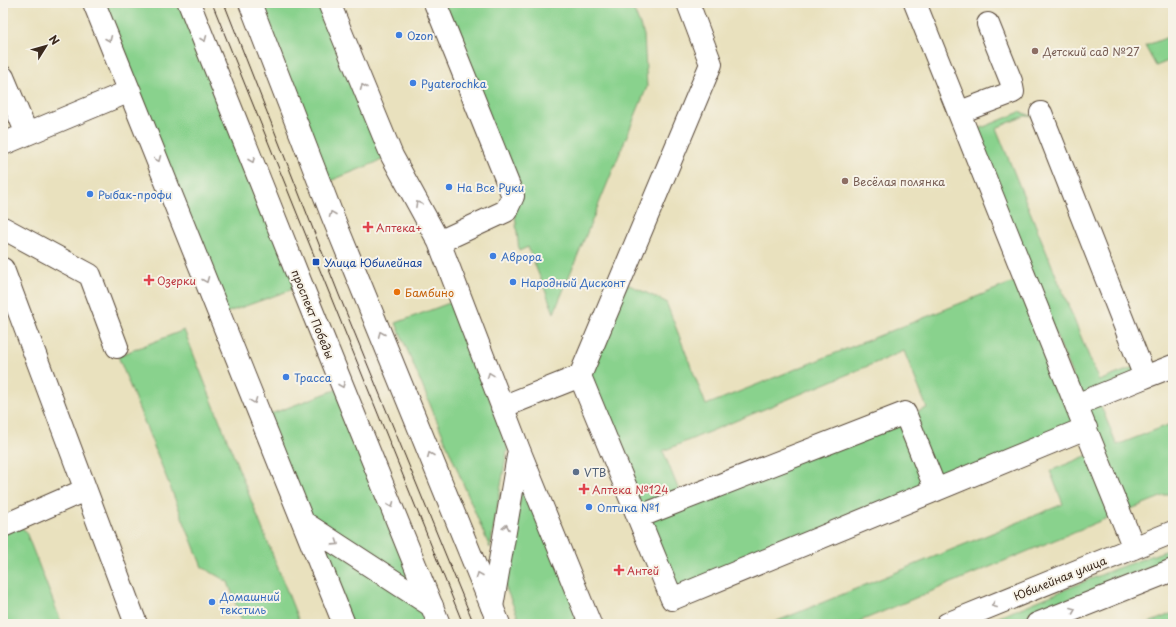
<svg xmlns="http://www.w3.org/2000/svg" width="1176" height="627" font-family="'Playpen Sans',sans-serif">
<rect width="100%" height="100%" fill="#f7f3e8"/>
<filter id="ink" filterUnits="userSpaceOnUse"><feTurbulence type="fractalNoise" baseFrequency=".025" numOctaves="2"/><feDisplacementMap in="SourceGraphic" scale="8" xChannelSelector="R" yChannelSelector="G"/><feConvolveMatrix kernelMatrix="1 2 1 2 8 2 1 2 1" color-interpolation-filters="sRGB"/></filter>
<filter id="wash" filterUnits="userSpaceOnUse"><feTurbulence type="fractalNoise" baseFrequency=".012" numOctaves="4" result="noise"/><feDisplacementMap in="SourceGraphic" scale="16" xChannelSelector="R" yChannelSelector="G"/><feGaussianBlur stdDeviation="0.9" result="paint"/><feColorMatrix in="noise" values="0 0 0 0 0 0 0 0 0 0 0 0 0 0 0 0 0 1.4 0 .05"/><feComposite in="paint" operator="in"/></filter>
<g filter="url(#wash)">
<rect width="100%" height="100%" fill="#e9e1be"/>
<!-- green -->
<path fill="#89d28d" stroke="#627e56" d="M94,3H189L302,286L220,315Z
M250,3H329L392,156L320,185Z
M435,3H631L644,35L647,87L554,313L528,247L519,251L513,196Z
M1173,35V59L1156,66L1145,46Z
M1020,112L1035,117L1025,116L996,128L1099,381L1135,367L1137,373L1081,397L974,131Z
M1021,279L1081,426L675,594L643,519L927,408L904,351L663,451L680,493L641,509L587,376L627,284L666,302L706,405Z
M452,302L508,446L490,548L396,323Z
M184,330L300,624H243L228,582L202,567L118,356Z
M343,387L439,624H344L260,418Z
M1098,399L1117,445L1173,423V492L1121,513L1079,406Z
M1093,453L1117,514L853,624H770L1063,504L1050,471Z
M526,487L582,624H521L505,586L521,494Z
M18,523L26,532L62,624H3V530Z
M1173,548V558L1007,624H982L1115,569Z
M1173,613V624H1146Z"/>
</g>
<g filter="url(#ink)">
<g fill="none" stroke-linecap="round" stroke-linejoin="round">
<!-- minor casing -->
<g stroke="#554536" stroke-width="24">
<path id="minor" d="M94,3L344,624
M329,3L392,156L439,242L519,450L492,607
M435,3L513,196L506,211L439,242
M915,3L1076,405
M3,77L27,134L130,91
M960,112L1013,92L1011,81L988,24
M1041,113L1145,377L1076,405L1134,548
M3,144L27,134
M3,228L90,275L117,347
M3,269L136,624
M580,376L672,599L1086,428
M1145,377L1173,366
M502,407L580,376L711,64L688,3
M519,450L590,624
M638,517L905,413L936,490
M303,522L432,606
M3,526L85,490
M947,624L1173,532
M1037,624L1173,570"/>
</g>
<!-- major casing -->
<g stroke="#554536" stroke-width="24">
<path id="major" d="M189,3L302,286L439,624
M250,3L332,215L499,624"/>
</g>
<!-- minor -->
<use href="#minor" stroke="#fff" stroke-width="22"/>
<!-- major -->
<use href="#major" stroke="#fff" stroke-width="22"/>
<!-- tram -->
<path stroke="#3b2a1e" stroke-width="1" d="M212,3L463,624
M224,3L339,295L474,624"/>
</g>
<!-- one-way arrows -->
<defs><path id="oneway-chevron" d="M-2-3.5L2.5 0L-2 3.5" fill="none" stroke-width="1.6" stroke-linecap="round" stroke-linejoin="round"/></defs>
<g stroke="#a79f9a">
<use href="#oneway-chevron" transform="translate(109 39) rotate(67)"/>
<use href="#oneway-chevron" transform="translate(204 39) rotate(68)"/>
<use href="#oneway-chevron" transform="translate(363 87) rotate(-112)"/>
<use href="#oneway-chevron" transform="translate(158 159) rotate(68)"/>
<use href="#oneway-chevron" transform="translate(252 160) rotate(68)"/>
<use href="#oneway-chevron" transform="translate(418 204) rotate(-119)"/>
<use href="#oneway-chevron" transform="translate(332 214) rotate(-112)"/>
<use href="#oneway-chevron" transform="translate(206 280) rotate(68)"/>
<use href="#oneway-chevron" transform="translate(381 334) rotate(-112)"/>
<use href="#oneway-chevron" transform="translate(490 375) rotate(-111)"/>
<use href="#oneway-chevron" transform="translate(342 385) rotate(68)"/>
<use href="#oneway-chevron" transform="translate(254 401) rotate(69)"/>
<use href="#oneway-chevron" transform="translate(430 455) rotate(-112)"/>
<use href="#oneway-chevron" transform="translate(391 505) rotate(68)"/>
<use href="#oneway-chevron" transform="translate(506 527) rotate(-80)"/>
<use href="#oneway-chevron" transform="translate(336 543) rotate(33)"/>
<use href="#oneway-chevron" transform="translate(479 575) rotate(-112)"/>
<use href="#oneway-chevron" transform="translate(994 605) rotate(158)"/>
<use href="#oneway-chevron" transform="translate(1073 610) rotate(-22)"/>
</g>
</g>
<!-- markers -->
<g fill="#3f7fe0" stroke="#f7f3e8" stroke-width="1.5">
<circle cx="399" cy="35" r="4"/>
<circle cx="413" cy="83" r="4"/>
<circle cx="449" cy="187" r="4"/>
<circle cx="90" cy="194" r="4"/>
<circle cx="493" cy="256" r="4"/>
<circle cx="513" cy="282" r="4"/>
<circle cx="286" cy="377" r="4"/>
<circle cx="589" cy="507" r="4"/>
<circle cx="212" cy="602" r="4"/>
</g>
<g fill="#8d6e63" stroke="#f7f3e8" stroke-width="1.5">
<circle cx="1035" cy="51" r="4"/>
<circle cx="845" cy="181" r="4"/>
</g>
<g fill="#e0444e" stroke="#f7f3e8" stroke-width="1.5">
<path d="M366 221h4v4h4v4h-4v4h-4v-4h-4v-4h4z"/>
<path d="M147 274h4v4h4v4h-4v4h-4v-4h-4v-4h4z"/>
<path d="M582 483h4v4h4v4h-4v4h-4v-4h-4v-4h4z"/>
<path d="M617 564h4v4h4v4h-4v4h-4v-4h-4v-4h4z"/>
</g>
<rect fill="#1a4fb4" stroke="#f7f3e8" stroke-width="1.5" x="312" y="258" width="8" height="8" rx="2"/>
<circle fill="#e8710a" stroke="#f7f3e8" stroke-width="1.5" cx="397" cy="292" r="4"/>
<circle fill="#5c6f8a" stroke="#f7f3e8" stroke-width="1.5" cx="576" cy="472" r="4"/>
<g text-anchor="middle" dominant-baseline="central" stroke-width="4" stroke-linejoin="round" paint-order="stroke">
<!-- shop labels -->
<g font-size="11" fill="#366cbe" stroke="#f7f3e8" text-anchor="start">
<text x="407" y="35">Ozon</text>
<text x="421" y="83">Pyaterochka</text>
<text x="457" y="187">На Все Руки</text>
<text x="98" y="194">Рыбак-профи</text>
<text x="501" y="256">Аврора</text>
<text x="521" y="282">Народный Дисконт</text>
<text x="294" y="377">Трасса</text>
<text x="597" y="507">Оптика №1</text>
<text x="220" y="596">Домашний<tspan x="220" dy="13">текстиль</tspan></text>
</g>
<!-- education labels -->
<g font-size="11" fill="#785e54" stroke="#f7f3e8" text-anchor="start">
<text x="1043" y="51">Детский сад №27</text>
<text x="853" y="181">Весёлая полянка</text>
</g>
<!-- health labels -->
<g font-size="11" fill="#be3a42" stroke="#f7f3e8" text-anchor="start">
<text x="376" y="227">Аптека+</text>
<text x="157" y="280">Озерки</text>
<text x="592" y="489">Аптека №124</text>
<text x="627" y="570">Антей</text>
</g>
<!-- transit labels -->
<g font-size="11" fill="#164399" stroke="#f7f3e8" text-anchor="start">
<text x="324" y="262">Улица Юбилейная</text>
</g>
<!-- food labels -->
<g font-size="11" fill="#c56008" stroke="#f7f3e8" text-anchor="start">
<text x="405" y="292">Бамбино</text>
</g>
<!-- street labels -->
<g font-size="11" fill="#3b2a1e" stroke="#f7f3e8">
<text transform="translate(313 314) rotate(68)">проспект Победы</text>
<text transform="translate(1060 578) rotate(-22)">Юбилейная улица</text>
</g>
<!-- service labels -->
<g font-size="11" fill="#4e5e75" stroke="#f7f3e8" text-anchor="start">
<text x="584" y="472">VTB</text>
</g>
</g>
<!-- margin -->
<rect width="1176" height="627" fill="none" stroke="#f7f3e8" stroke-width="16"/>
<!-- north arrow -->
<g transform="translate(46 46) rotate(53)" stroke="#f7f3e8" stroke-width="3" paint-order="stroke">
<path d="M0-3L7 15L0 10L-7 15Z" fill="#3b2a1e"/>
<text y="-6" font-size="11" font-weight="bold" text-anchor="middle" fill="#3b2a1e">N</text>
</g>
</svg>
